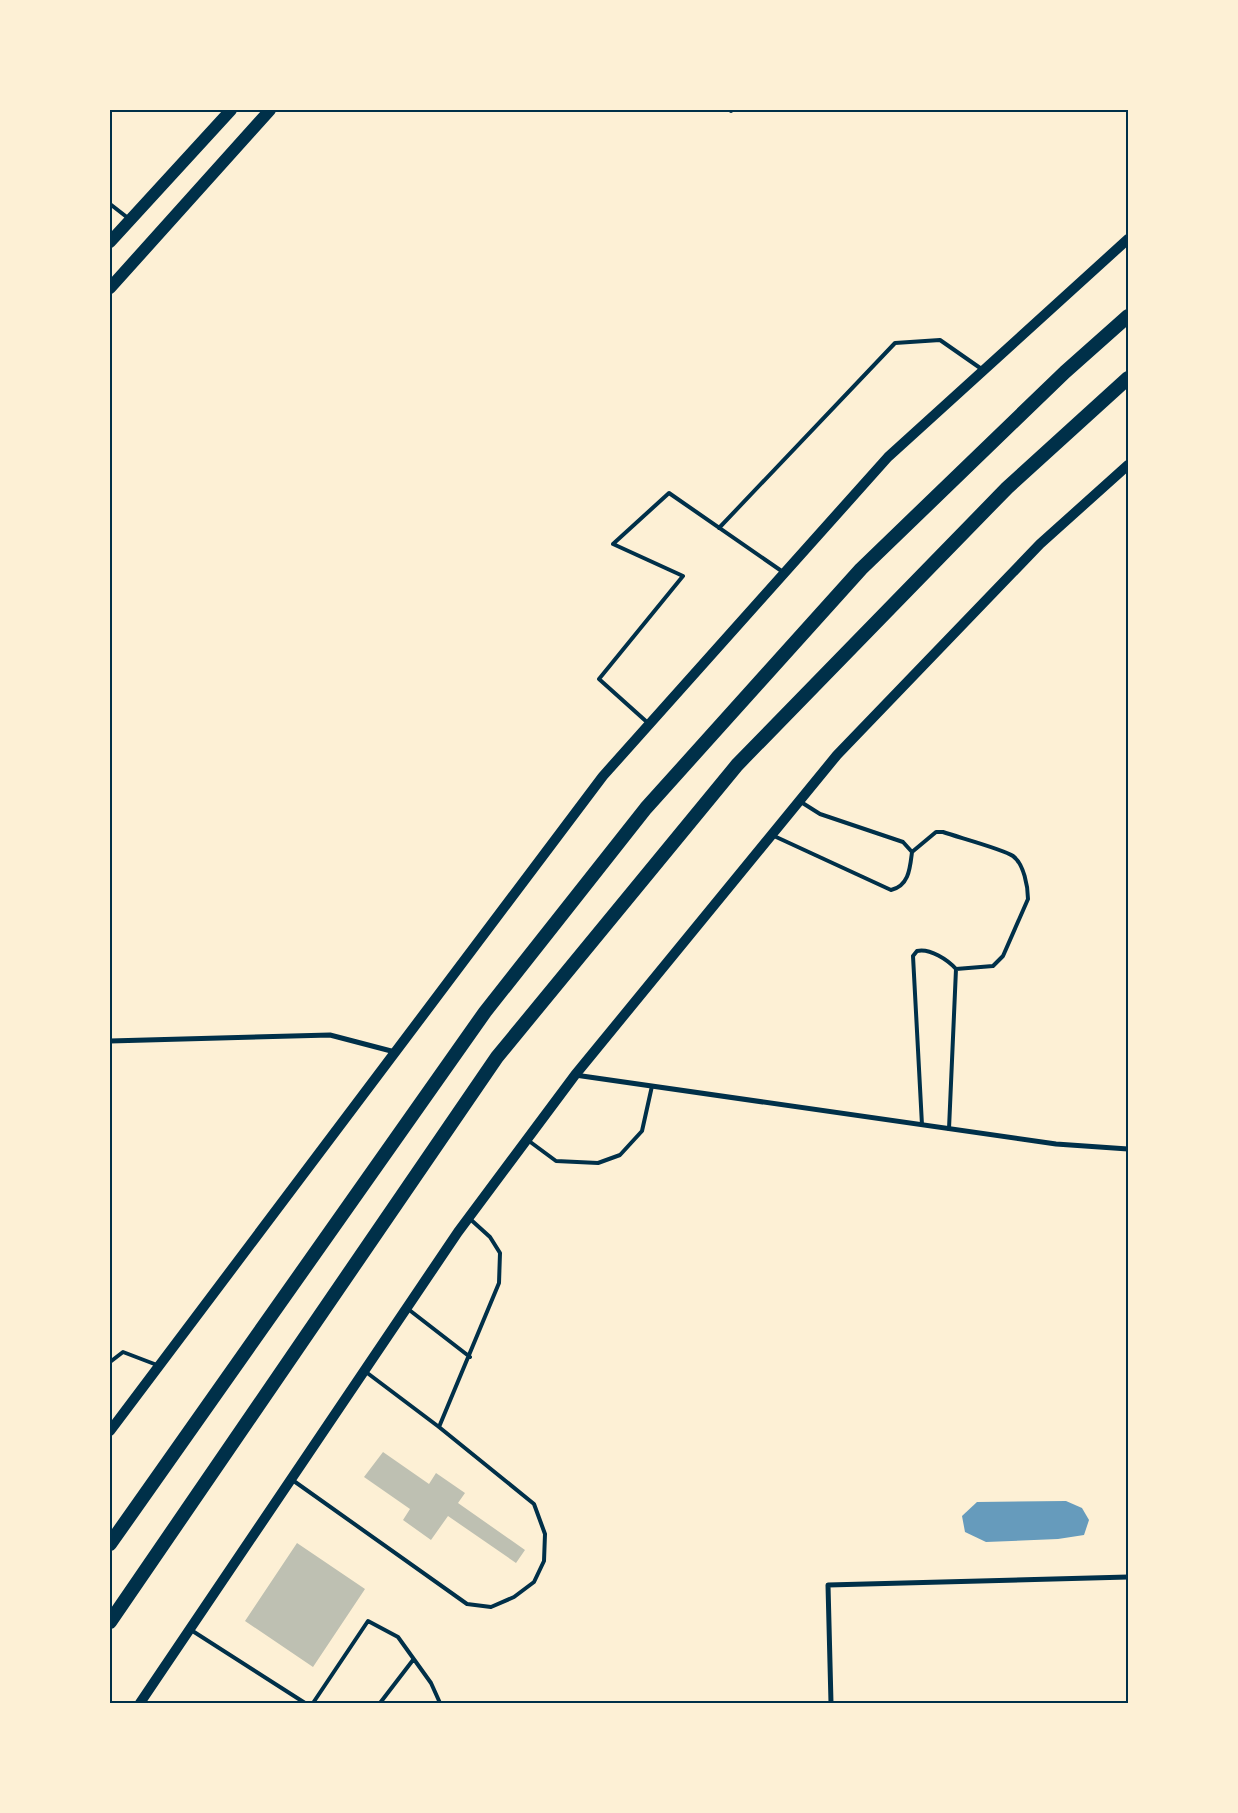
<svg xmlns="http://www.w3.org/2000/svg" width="1238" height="1813" font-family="'Golos Text',sans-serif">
<rect width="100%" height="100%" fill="#fdf0d5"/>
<!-- water -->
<path fill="#669bbc" d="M1066,1501L1082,1508L1089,1520L1084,1535L1058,1539L986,1542L965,1532L962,1516L977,1502Z"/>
<!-- building -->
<path fill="#bec0b2" d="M383,1452L429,1484L436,1473L465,1493L458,1503L525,1550L516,1563L448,1516L431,1540L403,1520L410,1509L364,1477Z
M297,1543L365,1589L313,1667L245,1621Z"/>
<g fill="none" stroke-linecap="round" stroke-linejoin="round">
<!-- service -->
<path stroke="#003049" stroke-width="4" d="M731,110V111
M110,204L128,218
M719,528L895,343L940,340L983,370
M648,723L599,679L683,576L613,544L669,493L783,572
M774,836L891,890C909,886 910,868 912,852L903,842L820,814L801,802
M912,852L936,832H943C957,837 1003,849 1013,856C1024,864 1028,887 1028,899L1003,956L993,966L956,969
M922,1125L913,956L917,951C930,948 948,960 956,969L949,1129
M529,1141L556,1161L598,1163L620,1155L642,1131L652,1086
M408,1309L470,1357
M110,1362L123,1352L157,1365
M439,1427L499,1283L500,1253L490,1237L469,1218
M291,1479L467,1604L491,1607L514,1597L534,1582L544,1561L545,1534L534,1504L439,1427L366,1372
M191,1630L305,1703
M313,1703L368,1621L398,1637L431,1683L440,1703
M380,1703L413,1660"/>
<!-- minor -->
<path stroke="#003049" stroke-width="5" d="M110,1041L330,1035L395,1052
M575,1075L1056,1144L1128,1149
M831,1703L828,1585L1128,1577"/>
<!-- secondary -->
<path stroke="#003049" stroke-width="10" d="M110,1431L603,776L888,457L1128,239
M140,1703L458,1232L575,1075L837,755L1040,544L1128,465"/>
<!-- primary -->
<path stroke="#003049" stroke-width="12" d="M110,242L231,110
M110,288L270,110"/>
<!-- motorway -->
<path stroke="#003049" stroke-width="14" d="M110,1544L485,1012L646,808L861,569L1065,372L1128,316
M110,1622L497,1057L737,765L1007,488L1128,378"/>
</g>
<!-- border -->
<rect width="1238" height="1813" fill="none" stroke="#fdf0d5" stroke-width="222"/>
<rect x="111" y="111" width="1016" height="1591" fill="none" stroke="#003049" stroke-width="2"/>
</svg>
